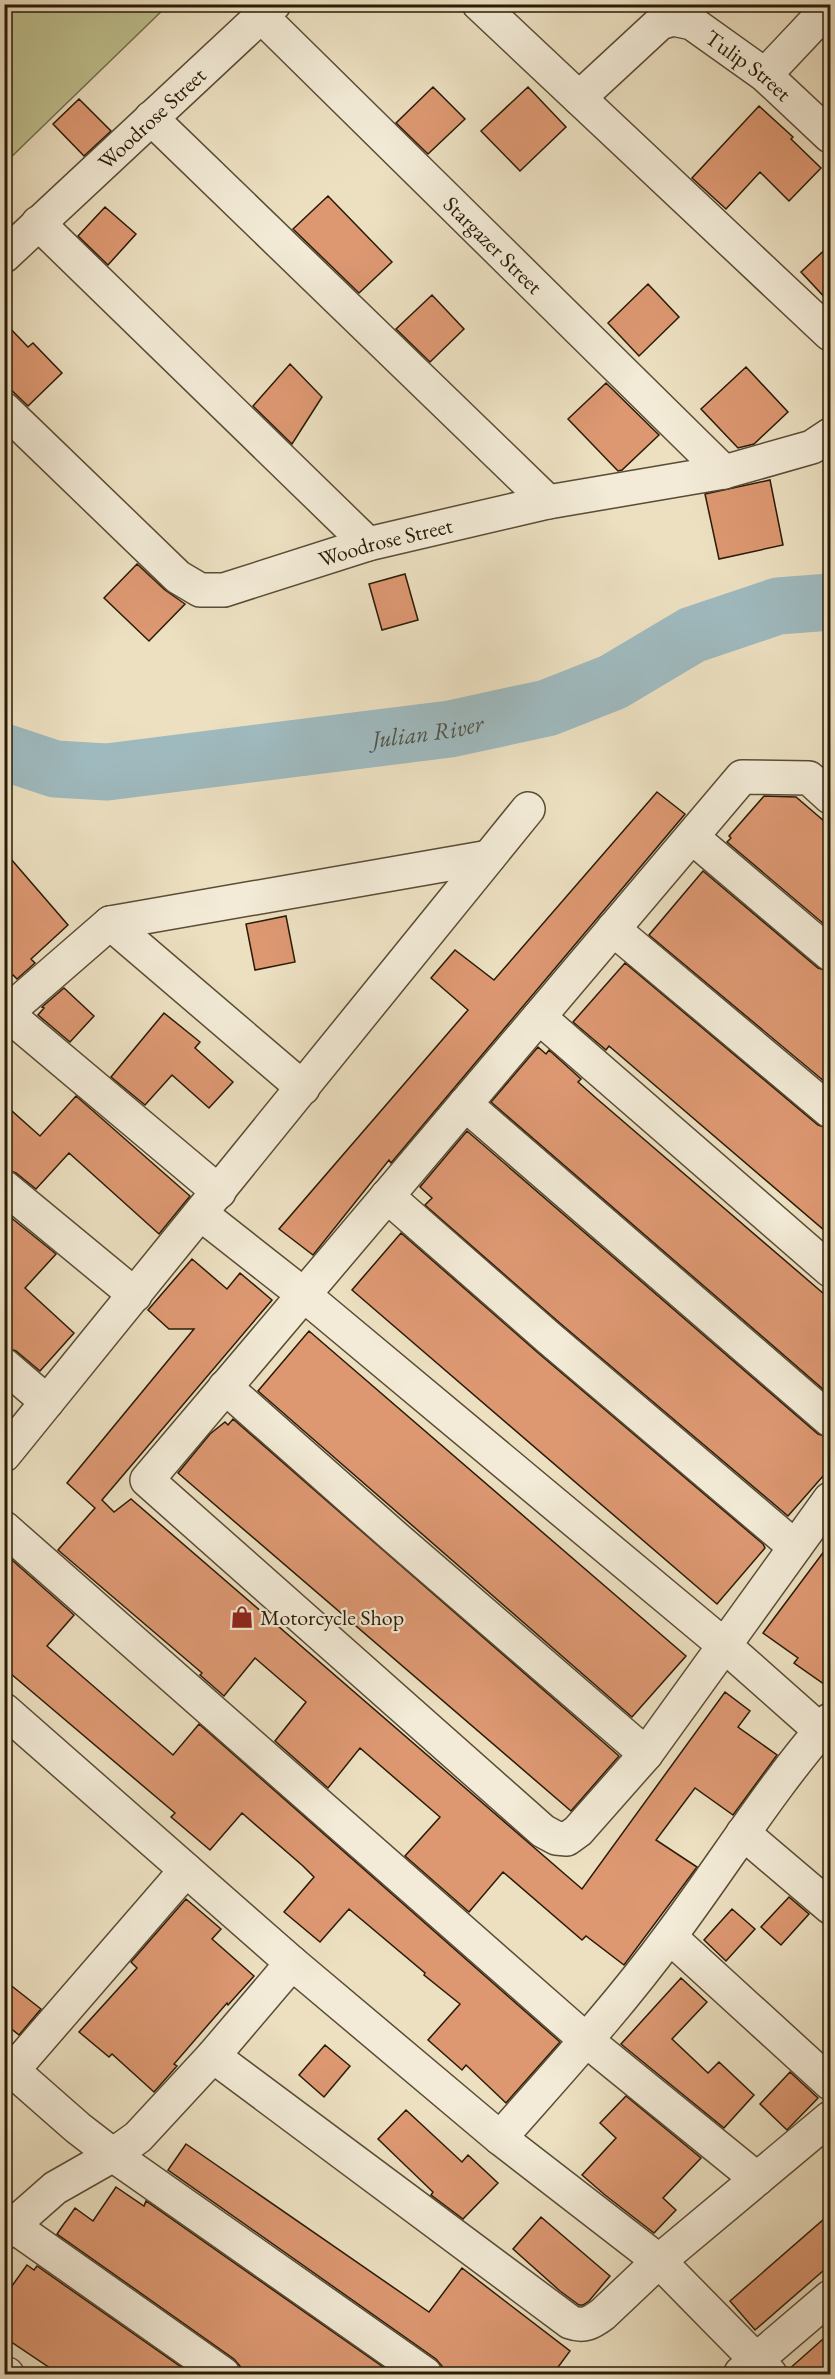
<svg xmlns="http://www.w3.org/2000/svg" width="835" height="2379" font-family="'EB Garamond',serif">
<rect width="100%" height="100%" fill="#ece0c1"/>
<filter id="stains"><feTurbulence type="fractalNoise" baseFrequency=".00333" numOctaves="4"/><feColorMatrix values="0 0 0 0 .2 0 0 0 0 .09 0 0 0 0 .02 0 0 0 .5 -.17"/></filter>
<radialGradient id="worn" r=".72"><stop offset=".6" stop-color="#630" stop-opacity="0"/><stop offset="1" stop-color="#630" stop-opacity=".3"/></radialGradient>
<!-- green -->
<path fill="#bec08e" stroke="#746e4a" stroke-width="1.5" d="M5,4H168V5L5,163Z"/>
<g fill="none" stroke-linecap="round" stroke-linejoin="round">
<!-- river -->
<path stroke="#9fbabf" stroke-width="57" id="s1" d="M4,752L55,769L107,772L450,729L547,708L613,682L692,635L778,606L830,602"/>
</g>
<!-- building -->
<path fill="#dd9872" stroke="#291b06" stroke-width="1.5" d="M433,87L465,119L428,154L396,123Z
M528,87L566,127L520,171L481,131Z
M79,99L111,131L84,156L53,124Z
M759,106L793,137L791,139L821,168L789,201L760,172L726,209L692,178Z
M328,196L392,262L359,293L293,229Z
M105,207L136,234L108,265L78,236Z
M831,244V304L801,272Z
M648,284L679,317L639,356L608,323Z
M432,295L464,329L430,362L396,329Z
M4,322L28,347L33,343L62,373L28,406L4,383Z
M290,364L322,397L292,444L253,406Z
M746,367L788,412L754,444L738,448L701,409Z
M606,383L659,435L622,470L618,471L568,419Z
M770,480L783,545L719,559L705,494Z
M137,564L165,590L185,604L149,641L104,598Z
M405,574L418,620L382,630L369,584Z
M657,792L685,814L391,1163L389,1160L313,1255L279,1229L468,1010L431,978L455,950L494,980Z
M764,796L796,797L831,827V930L727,842L731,838L729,836Z
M4,851L68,925L31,959L35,963L17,979L13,975L4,982Z
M703,871L818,968L831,972V1087L649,935Z
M286,916L295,962L255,970L246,924Z
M625,963L818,1125L831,1129V1236L609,1046L606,1050L573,1022Z
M64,988L94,1016L70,1042L38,1015L44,1008L42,1007Z
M164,1013L200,1042L195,1048L233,1082L209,1108L172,1075L145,1105L111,1077Z
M538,1047L546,1054L549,1050L581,1079L578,1082L596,1098L831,1300V1396L491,1102Z
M76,1096L190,1196L159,1234L69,1153L36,1189L16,1173L4,1169V1104L40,1136Z
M467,1131L818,1434L831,1438V1467L788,1516L561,1324L425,1205L432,1198L420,1187Z
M4,1212L56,1254L25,1288L74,1333L40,1371L16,1351L4,1347Z
M401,1233L537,1352L763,1544L765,1548L717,1604L352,1290Z
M192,1259L227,1289L240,1273L272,1300L102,1500L114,1512L131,1499L582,1889L725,1692L750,1711L738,1727L777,1755L733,1815L695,1788L656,1840L697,1867L624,1965L586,1936L582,1940L503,1872L469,1912L405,1856L440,1817L360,1748L328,1788L275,1741L306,1702L255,1658L224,1696L200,1675L202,1673L58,1550L95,1508L67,1483L194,1329H169L148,1310Z
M309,1331L686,1656L632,1717L258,1391Z
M233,1419L619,1756L571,1811L178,1473L210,1434L225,1422L228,1425Z
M831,1542V1689L794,1663L798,1658L763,1633Z
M4,1553L74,1615L47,1646L173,1755L199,1724L560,2042L506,2103L466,2065L462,2070L428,2040L460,2004L424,1975L425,1973L349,1909L320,1942L284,1912L314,1877L303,1866L242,1813L210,1850L171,1817L175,1813L4,1668Z
M789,1897L809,1914L781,1945L761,1927Z
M186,1899L221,1929L212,1939L254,1976L228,2005L227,2003L174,2064L177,2066L154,2092L112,2054L109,2057L79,2032L137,1968L131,1962Z
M732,1909L755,1929L726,1961L704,1940Z
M681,1978L707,2002L672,2039L708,2073L719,2062L754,2095L724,2128L621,2044Z
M4,1980L41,2009L19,2035L4,2023Z
M325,2045L350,2066L324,2097L299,2075Z
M790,2072L818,2098L787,2130L760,2104Z
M626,2096L701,2158L663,2198L676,2210L654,2233L605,2195L582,2175L616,2138L600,2123Z
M406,2110L462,2162L468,2155L498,2183L463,2219L431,2195L433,2192L378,2139Z
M186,2144L429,2312L462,2268L570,2351L553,2374H444L442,2366L436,2359L168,2170Z
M116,2187L144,2206L146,2201L393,2374H242L240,2366L234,2359L57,2234L75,2208L93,2221Z
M831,2213V2264L755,2330L730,2301Z
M541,2217L610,2276L589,2301L583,2305H579L560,2291L513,2249Z
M27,2265L34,2270L37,2266L191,2374H59L4,2337V2297Z
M831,2332V2374H788V2370Z"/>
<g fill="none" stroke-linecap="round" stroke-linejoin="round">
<!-- street casing -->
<g stroke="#5a4c35" stroke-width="36">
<g id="street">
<path d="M479,4L830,334"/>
<path id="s2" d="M261,16L724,472"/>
<path d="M765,75L830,6"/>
<path id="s3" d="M579,98L660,23L673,19L692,23L765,75L830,136"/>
<path d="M151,118L548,502"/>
<path d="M38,223L368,544"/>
<path id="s4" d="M4,256L274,4"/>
<path id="s5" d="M4,409L178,577L200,590H224L368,544L548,502L724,472L812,447L830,435"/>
<path d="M830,797L809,778L742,777L147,1480L543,1831L556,1838L567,1839L578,1831L646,1754L830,1499"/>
<path d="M692,837L830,954"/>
<path d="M110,923L303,1088"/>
<path d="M613,929L830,1111"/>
<path d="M6,1013L219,1192"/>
<path d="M4,1015L110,923L489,857"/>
<path d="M539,1017L830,1270"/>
<path d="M465,1104L830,1420"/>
<path d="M4,1187L135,1295"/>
<path d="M387,1196L549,1338L795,1547"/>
<path d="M201,1214L304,1295L725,1646L830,1739"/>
<path d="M4,1365L47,1402"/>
<path d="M225,1387L396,1538L646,1754"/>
<path d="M4,1455L528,809"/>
<path d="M4,1528L586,2040L757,2179"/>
<path d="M4,1710L292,1963L500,2138L659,2261L770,2374"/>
<path d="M743,1833L830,1907"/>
<path d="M670,1937L830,2083"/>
<path d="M213,2056L570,2322C584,2327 591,2323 603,2314L659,2261L830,2118"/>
<path d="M4,2063L78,2128L113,2155L425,2374"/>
<path d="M12,2071L186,1870"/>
<path d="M500,2138C558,2072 618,2007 670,1936C724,1864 771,1787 830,1720"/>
<path d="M13,2226L223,2374"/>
<path d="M4,2233L55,2188L113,2155L138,2137L213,2056L292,1963"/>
<path d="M4,2373L7,2374"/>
<path d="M741,2373L830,2297"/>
</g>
</g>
<!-- street -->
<use href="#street" stroke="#f3ebd7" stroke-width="33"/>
</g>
<!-- icons -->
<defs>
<g id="shop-bare" transform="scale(1.8)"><path d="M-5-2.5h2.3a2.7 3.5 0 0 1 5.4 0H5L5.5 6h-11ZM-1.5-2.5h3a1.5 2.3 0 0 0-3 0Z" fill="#8f2418" stroke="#f3ebd7" stroke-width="2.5" paint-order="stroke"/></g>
</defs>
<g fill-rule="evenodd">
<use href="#shop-bare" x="242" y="1617"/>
</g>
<g text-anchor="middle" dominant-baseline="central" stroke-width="4.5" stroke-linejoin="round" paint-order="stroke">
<!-- street labels -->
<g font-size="22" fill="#291b06" stroke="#f3ebd7">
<text stroke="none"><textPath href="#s3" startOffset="214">Tulip Street</textPath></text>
<text stroke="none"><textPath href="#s4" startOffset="202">Woodrose Street</textPath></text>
<text stroke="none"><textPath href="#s2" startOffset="326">Stargazer Street</textPath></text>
<text stroke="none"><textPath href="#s5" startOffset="460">Woodrose Street</textPath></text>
</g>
<!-- poi labels -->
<g font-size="22" fill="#291b06" stroke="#f3ebd7" text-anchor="start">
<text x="260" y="1617">Motorcycle Shop</text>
</g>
<!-- water labels -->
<g font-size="24" font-style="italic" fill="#525347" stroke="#f3ebd7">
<text stroke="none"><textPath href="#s1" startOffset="429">Julian River</textPath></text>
</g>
</g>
<!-- margin -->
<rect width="835" height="2379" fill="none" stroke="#ece0c1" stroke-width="24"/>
<rect x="6" y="6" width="823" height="2367" fill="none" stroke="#291b06" stroke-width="3"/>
<rect x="12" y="12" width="811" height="2355" fill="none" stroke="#291b06" stroke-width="1.5"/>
<rect width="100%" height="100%" filter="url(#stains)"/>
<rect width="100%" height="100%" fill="url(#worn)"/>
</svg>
